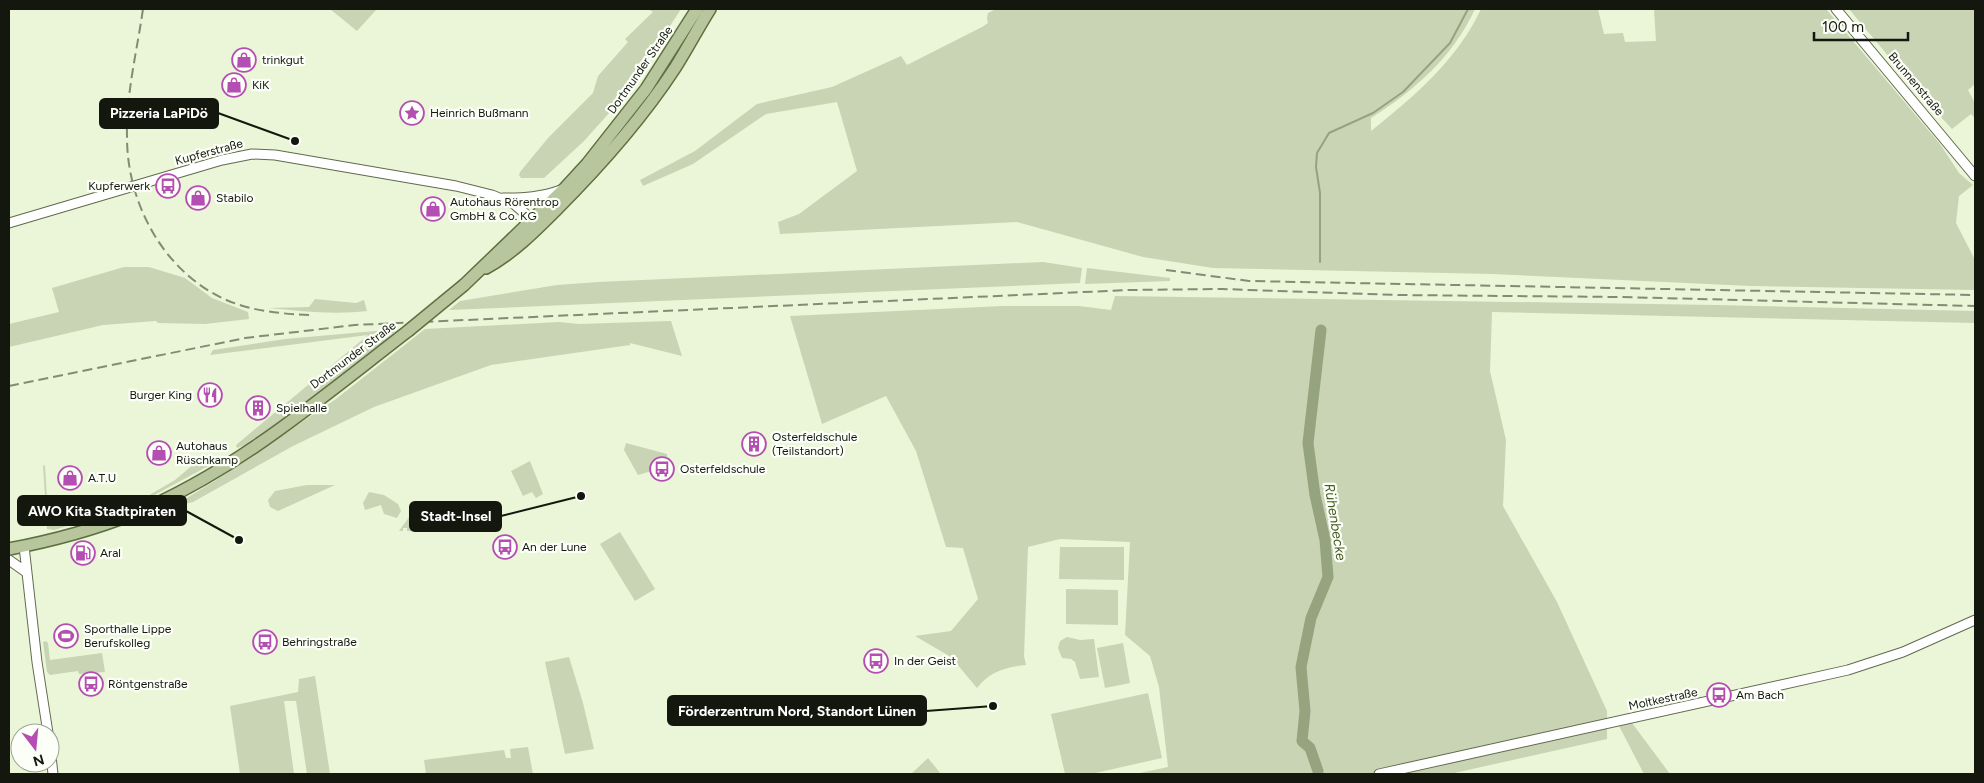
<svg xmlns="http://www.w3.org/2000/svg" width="1984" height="783" font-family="Figtree,sans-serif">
<rect width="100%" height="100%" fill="#eaf6d7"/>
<!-- green -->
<path fill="#c8d4b4" d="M330,9H377L357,31Z
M648,9H681L634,81L610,112L584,141L544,178H521L519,175L520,172L548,138L593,93L598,76L628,42L625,39L653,12Z
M996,9H1475C1453,57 1415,90 1371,118V131C1415,96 1457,60 1481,9H1598L1604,34L1623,33L1625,42L1656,41L1654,9H1826L1940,144L1959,173L1973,185L1959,196L1956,223L1975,260V290L1751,286L1492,274L1213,268L1143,257L1017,222L780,234L778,222L799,214L857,171L837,102L766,114L693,164L643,186L640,180L695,151L757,104L832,87L901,56L907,65L982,27L988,23L987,18L988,13Z
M1849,9H1974L1975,84L1968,90L1975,103V118L1971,114L1952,129L1925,100Z
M1043,262L1082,268L1080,283L449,310L460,301L557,285L598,282Z
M124,267H149L185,278L212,298L248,312L249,319L205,324L158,323L156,321L103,325L9,347V324L59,312L52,288Z
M1087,268L1170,278V281L1085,284Z
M1115,296L1716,305L1975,311V323L1492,312L1490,371L1506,440L1503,506L1557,602L1607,711V739L1450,774H1135L1168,767L1159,687L1150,656L1125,635L1130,542L1060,539L1028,547L1024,656L1026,665C1006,667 990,671 977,688L951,657L915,636L951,631L978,599L963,548L946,547L916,451L886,396L822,424L790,316L1003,306H1079L1111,310Z
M315,299L356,303L364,300L367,311C334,315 301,311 268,308L309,307Z
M671,321L682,356L630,343V345L491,365L374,407L293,446L193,502L172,507L213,482L336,399L425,329L559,322L579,324Z
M398,329L382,343L265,433L248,444L237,448L236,445L368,335L210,355L213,350L285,339Z
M626,443L667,454L668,466L638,475L624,450Z
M201,458H208L212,464L147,499L146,497L175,480Z
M530,461L543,494L536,498L532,492L523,496L511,471Z
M43,465L45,466L48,516H53L54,522L74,520V515L79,514L81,517L80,522L54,530L47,529Z
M307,485H335L278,511L270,507L268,500L275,491Z
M369,492L384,495L398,504L401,511L397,518L384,514L381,505L365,510L363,503Z
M420,502H424L419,507L432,528L424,532L407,531V528H403V531H399Z
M620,532L655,589L635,601L600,544Z
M1060,547H1124V580L1059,579Z
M1066,589L1118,590V625L1066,624Z
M1067,637L1080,640L1094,639L1099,677L1080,679L1075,662L1071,659L1062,658L1058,648L1060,641Z
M46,641L48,643L50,660L102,653L105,672L79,674L78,671L50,675L47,672L43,642Z
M1123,643L1130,683L1105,688L1097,648Z
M569,657L583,703L594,749L565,754L545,662Z
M315,676L330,774H307L296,701H284L294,774H240L230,706L298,692L299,679Z
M1148,693L1162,758L1091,774H1065L1051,714Z
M1632,723L1670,774H1644L1619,726Z
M528,747L533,774H426L424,760L504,750L506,758H511L510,749Z
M928,758L941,774H911Z"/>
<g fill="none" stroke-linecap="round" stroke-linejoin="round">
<!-- stream -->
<path stroke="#95a37e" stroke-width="2" d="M1320,262V193L1316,167L1317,153L1329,133L1373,113L1403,92L1450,43L1468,9"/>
<!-- river -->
<path stroke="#95a37e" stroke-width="11" d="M1318,771L1310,748L1302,741L1305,711L1301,667L1311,618L1328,577L1325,540L1315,495L1308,443L1321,330"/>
<!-- tertiary casing -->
<g stroke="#606a4f" stroke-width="11">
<path id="tertiary" d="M1836,9L1975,176
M503,198C524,198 542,197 561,190
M9,223L222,160L252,154L275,155L456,186L492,195L514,204L536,223
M24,546L37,662L48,733
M9,560L26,572
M50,747L53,774
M1379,774L1848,670L1903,652L1975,620"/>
</g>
<!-- primary casing -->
<g stroke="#5f7040" stroke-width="14">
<path id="primary" d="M486,268C512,254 535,231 556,210C600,166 641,120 675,68C687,49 698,28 710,9
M464,285L565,188L587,164L646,89L697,9
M9,549C51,541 93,530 133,514C235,472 321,398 408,331"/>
</g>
<!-- tertiary -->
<use href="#tertiary" stroke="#fff" stroke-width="9"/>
<!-- primary -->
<use href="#primary" stroke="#b8c69d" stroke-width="11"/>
<!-- rail -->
<path stroke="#838b76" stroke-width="2" stroke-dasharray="10 5" stroke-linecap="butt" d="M143,9C137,51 126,94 127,137C127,202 162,269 222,298C249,311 281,314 311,315
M1166,270L1249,281L1975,295
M9,386L245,338L355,325L1129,290L1222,289L1397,295L1620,297L1975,306"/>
<!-- primary-bridge casing -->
<g stroke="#5f7040" stroke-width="14" stroke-linecap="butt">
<path id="primary-bridge" d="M408,331L464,285"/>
</g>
<!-- primary-bridge -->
<use href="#primary-bridge" stroke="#b8c69d" stroke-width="11"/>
</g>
<!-- icons -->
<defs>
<g id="shop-ring" transform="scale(1.25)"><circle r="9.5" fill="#fcfff8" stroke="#b54eb2" stroke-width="1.5"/><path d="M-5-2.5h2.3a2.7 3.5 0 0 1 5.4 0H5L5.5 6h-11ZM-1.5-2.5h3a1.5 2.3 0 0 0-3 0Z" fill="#b54eb2"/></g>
<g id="sight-ring" transform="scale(1.25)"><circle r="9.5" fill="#fcfff8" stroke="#b54eb2" stroke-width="1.5"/><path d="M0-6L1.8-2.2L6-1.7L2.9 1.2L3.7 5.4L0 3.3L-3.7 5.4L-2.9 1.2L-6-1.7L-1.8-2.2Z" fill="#b54eb2"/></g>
<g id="bus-ring" transform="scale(1.25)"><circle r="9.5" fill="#fcfff8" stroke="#b54eb2" stroke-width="1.5"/><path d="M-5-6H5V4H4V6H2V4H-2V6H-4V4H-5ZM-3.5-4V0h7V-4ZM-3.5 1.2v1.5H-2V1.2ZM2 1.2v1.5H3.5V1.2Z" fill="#b54eb2"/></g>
<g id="restaurant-ring" transform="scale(1.25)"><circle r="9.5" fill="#fcfff8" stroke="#b54eb2" stroke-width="1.5"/><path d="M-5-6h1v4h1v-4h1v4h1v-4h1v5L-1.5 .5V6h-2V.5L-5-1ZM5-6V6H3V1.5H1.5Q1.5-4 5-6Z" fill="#b54eb2"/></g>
<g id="building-ring" transform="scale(1.25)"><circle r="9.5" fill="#fcfff8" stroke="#b54eb2" stroke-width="1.5"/><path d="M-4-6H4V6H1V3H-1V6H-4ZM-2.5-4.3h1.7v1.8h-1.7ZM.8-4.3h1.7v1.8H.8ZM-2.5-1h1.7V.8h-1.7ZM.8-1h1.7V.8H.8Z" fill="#b54eb2"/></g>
<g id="fuel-ring" transform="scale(1.25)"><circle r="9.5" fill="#fcfff8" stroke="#b54eb2" stroke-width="1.5"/><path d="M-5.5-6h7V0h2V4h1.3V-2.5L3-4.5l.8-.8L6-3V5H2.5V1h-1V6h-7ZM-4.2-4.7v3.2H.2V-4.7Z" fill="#b54eb2"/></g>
<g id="stadium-ring" transform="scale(1.25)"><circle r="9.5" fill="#fcfff8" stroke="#b54eb2" stroke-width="1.5"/><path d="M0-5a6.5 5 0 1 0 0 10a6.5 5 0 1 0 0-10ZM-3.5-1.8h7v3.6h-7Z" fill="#b54eb2"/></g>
</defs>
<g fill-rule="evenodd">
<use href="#shop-ring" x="244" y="60"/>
<use href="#shop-ring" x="234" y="85"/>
<use href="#sight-ring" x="412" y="113"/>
<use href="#bus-ring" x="168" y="186"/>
<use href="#shop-ring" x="198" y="198"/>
<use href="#shop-ring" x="433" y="209"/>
<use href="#restaurant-ring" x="210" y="395"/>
<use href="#building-ring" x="258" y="408"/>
<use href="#building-ring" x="754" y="444"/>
<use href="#shop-ring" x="159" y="453"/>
<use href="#bus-ring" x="662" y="469"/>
<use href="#shop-ring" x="70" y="478"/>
<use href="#bus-ring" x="505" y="547"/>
<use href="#fuel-ring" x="83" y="553"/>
<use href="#stadium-ring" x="66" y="636"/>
<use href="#bus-ring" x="265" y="642"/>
<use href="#bus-ring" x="876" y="661"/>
<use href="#bus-ring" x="91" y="684"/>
<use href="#bus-ring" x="1719" y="695"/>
</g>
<g text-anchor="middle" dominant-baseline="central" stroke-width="4.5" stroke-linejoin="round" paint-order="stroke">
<!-- poi labels -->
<g font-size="12" fill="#13170d" stroke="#fcfff8" text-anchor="start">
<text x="262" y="60">trinkgut</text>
<text x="252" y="85">KiK</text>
<text x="430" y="113">Heinrich Bußmann</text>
<text x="150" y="186" text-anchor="end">Kupferwerk</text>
<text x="216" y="198">Stabilo</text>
<text x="450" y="202">Autohaus Rörentrop<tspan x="450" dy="14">GmbH &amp; Co. KG</tspan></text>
<text x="192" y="395" text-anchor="end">Burger King</text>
<text x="276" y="408">Spielhalle</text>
<text x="772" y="437">Osterfeldschule<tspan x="772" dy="14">(Teilstandort)</tspan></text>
<text x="176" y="446">Autohaus<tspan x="176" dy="14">Rüschkamp</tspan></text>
<text x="680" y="469">Osterfeldschule</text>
<text x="88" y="478">A.T.U</text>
<text x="522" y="547">An der Lune</text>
<text x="100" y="553">Aral</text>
<text x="84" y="629">Sporthalle Lippe<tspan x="84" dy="14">Berufskolleg</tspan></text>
<text x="282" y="642">Behringstraße</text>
<text x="894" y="661">In der Geist</text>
<text x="108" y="684">Röntgenstraße</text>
<text x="1736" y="695">Am Bach</text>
</g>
<!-- street labels -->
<g font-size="12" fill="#13170d" stroke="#fcfff8">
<text transform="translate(640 70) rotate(-55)">Dortmunder Straße</text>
<text transform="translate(1916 84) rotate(50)">Brunnenstraße</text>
<text transform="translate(209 152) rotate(-15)">Kupferstraße</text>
<text transform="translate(353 355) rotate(-37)">Dortmunder Straße</text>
<text transform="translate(1663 699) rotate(-12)">Moltkestraße</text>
</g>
<!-- water labels -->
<g font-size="14" font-style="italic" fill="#485a21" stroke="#fcfff8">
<text transform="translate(1335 522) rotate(81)">Rühenbecke</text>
</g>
</g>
<!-- callouts -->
<path fill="none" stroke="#13170d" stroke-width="2" d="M295 141L218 113M239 540L186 511M581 496L501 516M993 706L926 711"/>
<g fill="#13170d" stroke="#fcfff8" stroke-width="2">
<circle cx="295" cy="141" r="5"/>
<circle cx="239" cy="540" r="5"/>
<circle cx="581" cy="496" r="5"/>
<circle cx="993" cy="706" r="5"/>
</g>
<g fill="#13170d" stroke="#13170d" stroke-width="2">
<rect x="100" y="99" width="118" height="29" rx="5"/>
<rect x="18" y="496" width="168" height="29" rx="5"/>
<rect x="410" y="502" width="91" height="29" rx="5"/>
<rect x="668" y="696" width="258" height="29" rx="5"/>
</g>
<g font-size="14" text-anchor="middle" font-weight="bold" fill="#fff">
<text x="159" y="118">Pizzeria LaPiDö</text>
<text x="102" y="516">AWO Kita Stadtpiraten</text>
<text x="456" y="521">Stadt-Insel</text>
<text x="797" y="716">Förderzentrum Nord, Standort Lünen</text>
</g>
<!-- border -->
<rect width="1984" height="783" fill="none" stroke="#13170d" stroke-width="20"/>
<!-- north arrow -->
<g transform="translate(35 748) rotate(164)"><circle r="24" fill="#fcfff8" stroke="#9fa29a"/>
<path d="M0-4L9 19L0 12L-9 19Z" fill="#b54eb2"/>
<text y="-8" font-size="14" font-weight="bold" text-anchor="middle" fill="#13170d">N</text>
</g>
<!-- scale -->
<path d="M1814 32v8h94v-8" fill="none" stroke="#13170d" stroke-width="2.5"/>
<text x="1822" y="32" font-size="15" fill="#13170d" stroke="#fcfff8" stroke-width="4" paint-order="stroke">100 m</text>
</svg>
